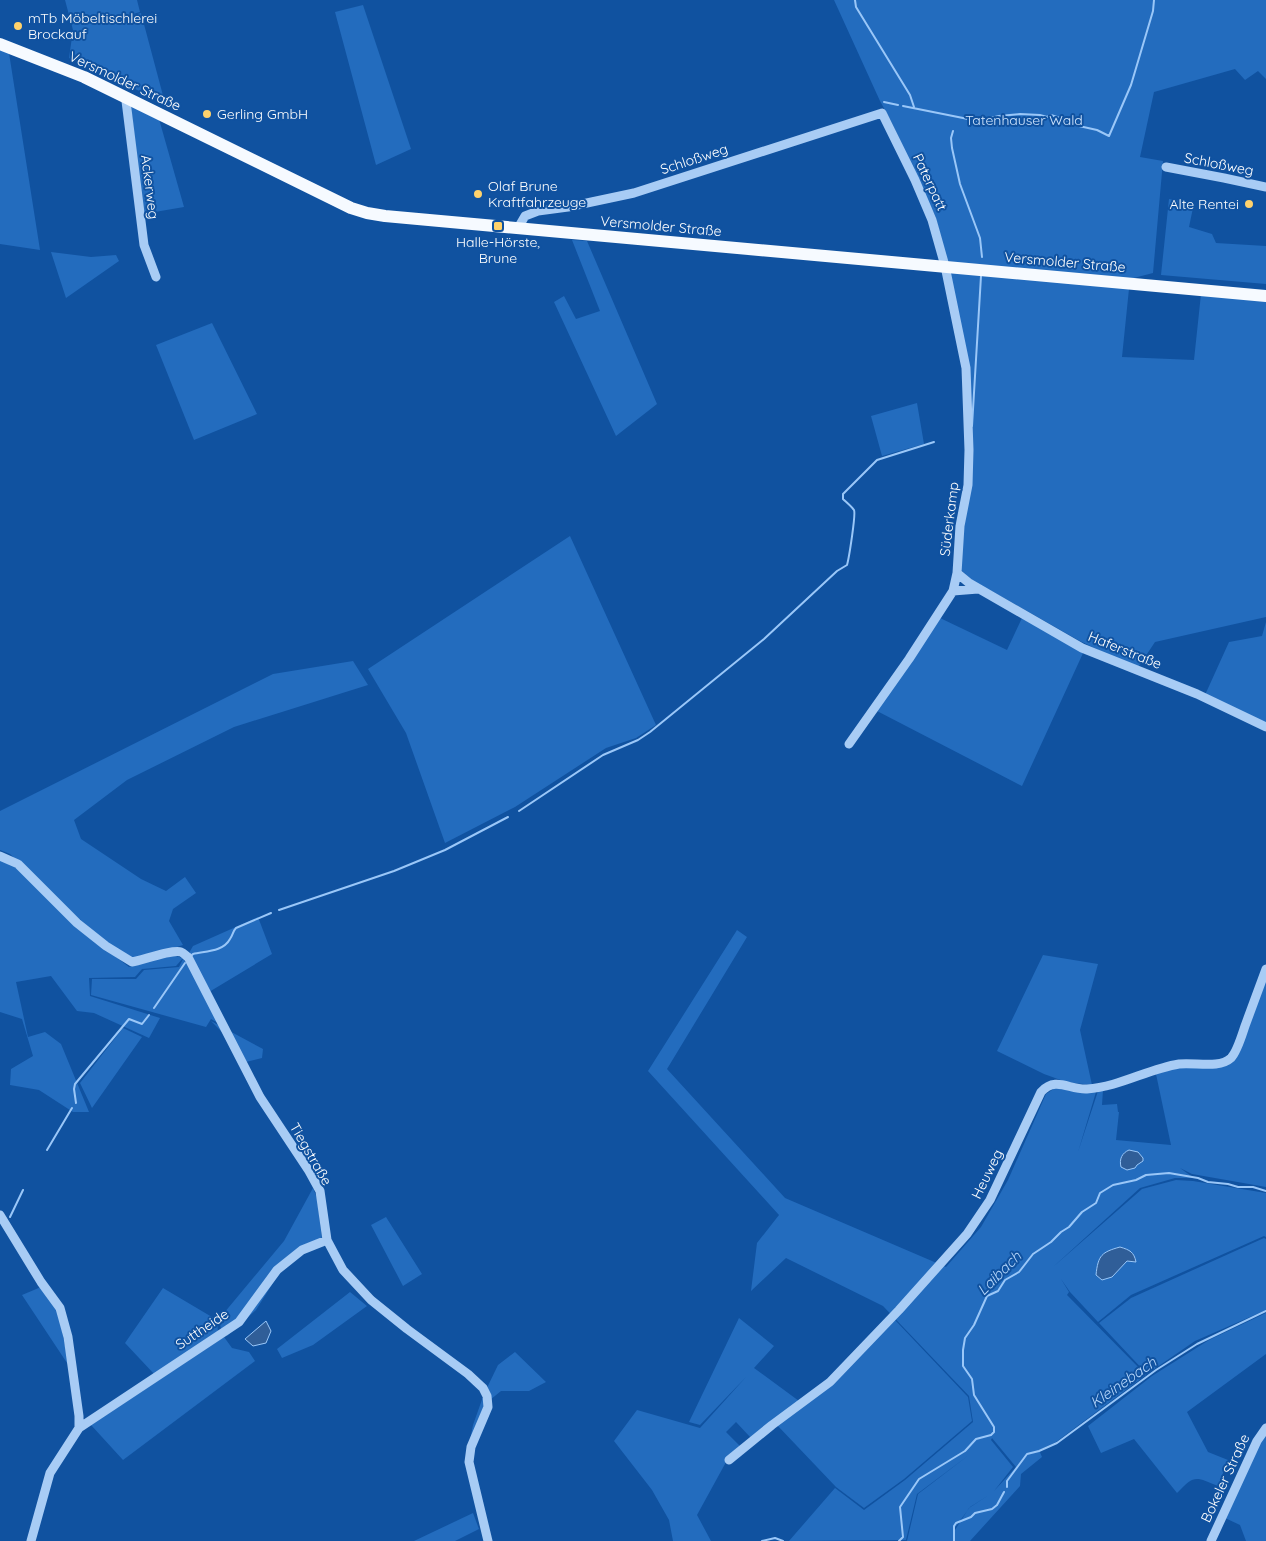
<svg xmlns="http://www.w3.org/2000/svg" width="1266" height="1541" font-family="Quicksand,sans-serif">
<rect width="100%" height="100%" fill="#1052a0"/>
<!-- green -->
<path fill="#236cbe" fill-rule="evenodd" d="M65,0H137L140,12L106,22L141,13L165,103L69,58L73,30Z
M834,0H1266V79L1258,71L1245,80L1235,69L1154,92L1140,157L1163,161L1153,273L1130,279L1122,357L1194,360L1201,294L1266,300V617L1155,642L1137,669L1078,640L990,590L977,585L960,569L972,441L950,275L951,263L946,259L936,218L892,123L880,101Z
M363,5L411,149L376,165L335,12Z
M0,50L9,53L40,250L0,244Z
M131,106L159,119L184,207L143,214Z
M1169,199L1194,203L1189,227L1212,234L1216,243L1266,246V284L1161,275Z
M572,240L587,241L657,404L616,436L554,302L564,296L576,319L600,311Z
M51,252L91,257L116,255L119,261L66,298Z
M212,323L257,414L194,440L156,345Z
M917,403L924,444L882,456L871,416Z
M570,536L656,725L636,738L606,748L515,807L445,843L406,733L368,669Z
M940,618L1007,650L1022,618L1084,651L1022,786L877,711Z
M1266,622V723L1205,695L1229,642L1262,636Z
M353,661L368,685L234,727L127,780L74,820L81,839L141,879L166,891L185,877L196,893L173,909L169,921L183,945L146,957L133,960L106,944L10,854L0,850V811L273,674Z
M0,856L8,859L76,926L129,967L172,955L183,958L176,966L142,969L135,977L89,978L90,996L160,1018L149,1038L94,1013L77,1011L51,976L16,982L28,1037L45,1032L61,1044L89,1112H73L39,1090L10,1085L11,1069L33,1056L22,1019L0,1012Z
M258,917L272,954L209,992L189,953L193,946Z
M737,930L747,937L667,1069L785,1198L946,1267L981,1227L1008,1180L1046,1094L1055,1088L1096,1092L1078,1152L1098,1091L1103,1090L1102,1105L1117,1104L1118,1112H1119L1116,1140L1171,1145L1156,1074L1183,1066L1230,1064L1236,1059L1266,977V1187L1192,1174L1180,1168L1194,1178H1175L1140,1188L1053,1267L1142,1189L1176,1180L1193,1181L1266,1193V1237L1264,1236L1131,1295L1098,1322L1070,1292L1061,1279L1069,1292L1067,1295L1146,1375L1056,1442L1039,1450L1042,1457L1021,1474L1020,1486L970,1541H954L955,1530L969,1508L989,1495L970,1507L954,1529L953,1541H907L918,1494L969,1455L917,1494L906,1540L789,1541L835,1488L864,1510L905,1480L973,1422L969,1396L883,1306L786,1258L751,1291L757,1243L779,1215L648,1071ZM992,1438L1016,1467L994,1491L1013,1467L991,1440Z
M1043,955L1098,964L1080,1030L1092,1085L1066,1082L1044,1074L997,1051Z
M183,959L191,968L220,1024L211,1019L206,1027L91,995L92,979H136L144,970L179,967Z
M211,1021L263,1049L262,1058L246,1062L221,1031Z
M123,1028L142,1037L92,1108L80,1083Z
M313,1188L317,1198L322,1239L305,1244L283,1267L256,1310L227,1336L221,1329L219,1319L284,1241Z
M386,1217L422,1274L403,1286L371,1225Z
M1264,1238L1266,1239V1310L1195,1341L1147,1374L1099,1323L1131,1298Z
M41,1287L58,1311L69,1366L22,1295Z
M163,1288L217,1320L218,1332L155,1375L125,1343Z
M350,1292L367,1306L313,1345L282,1358L277,1349Z
M1266,1313V1354L1187,1412L1208,1452L1228,1460L1218,1486C1195,1476 1194,1475 1177,1493L1134,1439L1101,1453L1088,1426L1152,1376L1209,1340Z
M739,1318L774,1346L754,1368L799,1401L751,1438L736,1422L726,1432L740,1446L731,1453L697,1515L711,1541H673L669,1520L652,1490L614,1441L637,1410L700,1428L746,1377L700,1425L689,1422Z
M895,1320L968,1397L972,1421L904,1479L864,1508L836,1487L777,1425Z
M224,1337L232,1348L249,1352L255,1361L123,1460L91,1425Z
M515,1352L546,1382L529,1391H501L485,1404L469,1445L473,1425L484,1394L498,1365Z
M1266,1435V1541H1246L1240,1525L1225,1518L1257,1448Z
M473,1513L479,1529L455,1541H414Z"/>
<!-- water -->
<path fill="#305e98" stroke="#9ac7f8" d="M1129,1150L1138,1152L1143,1158V1161L1137,1165L1135,1168L1127,1170L1121,1167C1119,1159 1122,1153 1129,1150Z
M1120,1247C1130,1250 1134,1252 1136,1262L1127,1261L1112,1277L1102,1280L1096,1275C1098,1255 1102,1252 1120,1247Z
M266,1321L271,1331L266,1343L253,1346L245,1339Z"/>
<g fill="none" stroke-linecap="round" stroke-linejoin="round">
<!-- stream -->
<path stroke="#9ac7f8" stroke-width="2" d="M855,0L856,7L910,95L914,107
M884,102L898,105
M903,106L978,121L999,116L1020,114L1040,115L1047,117L1051,115L1066,120L1079,126L1097,130L1109,136L1131,85L1153,11L1154,0
M953,131L951,138L952,148L960,184L980,238L982,257
M972,426L981,276
M519,811L603,755L638,740L650,732L764,639L837,571L847,565C849,558 856,514 854,510C851,506 846,502 843,499V494L877,460L934,442
M279,910L394,871L445,850L508,817
M191,956L193,954C205,951 223,952 230,939C233,935 233,931 236,928L271,913
M154,1008L185,963
M76,1103L74,1089L75,1084L129,1019L142,1024L149,1015
M47,1150L72,1108
M10,1217L23,1190
M1007,1487V1481L1027,1454L1039,1451L1057,1443L1156,1370L1197,1344L1266,1311
M762,1541L775,1538L783,1541
M899,1541L903,1537L900,1507L919,1479L965,1451L976,1439L991,1435L994,1432V1427L974,1395L972,1379L963,1366V1350L965,1338L974,1325L987,1296L998,1291L1005,1280L1019,1272L1033,1254L1051,1242L1061,1232L1069,1227L1082,1212L1096,1203L1100,1193L1113,1185L1136,1180L1146,1175L1169,1173L1198,1178L1208,1182L1228,1184L1238,1187H1253L1266,1191
M954,1541V1526L956,1523L971,1517L975,1513L992,1509L997,1505L1004,1492"/>
<!-- minor -->
<path stroke="#a8ccf5" stroke-width="9" d="M127,98L126,101L144,245L156,277
M1166,167L1224,178L1266,187
M518,228L525,216L538,211L568,207L634,193L882,113L915,180L932,220L945,266L966,368L969,450L968,485L960,526L957,573L953,591L909,659L849,744
M957,573L969,583L1082,648L1197,694L1266,727
M953,591L978,589
M0,856L18,864L77,923L106,946L132,962C143,960 173,949 181,952C184,953 186,956 188,957L260,1097L309,1171L320,1191L327,1240L343,1270L371,1300L407,1329L468,1374L483,1388L487,1396L488,1407L471,1447L469,1462L488,1541
M0,1215L41,1282L60,1308L68,1337L79,1416V1428
M729,1460L772,1425L830,1382L899,1310L967,1234L990,1200L1041,1092C1056,1076 1069,1090 1087,1089C1119,1087 1148,1069 1179,1064C1195,1062 1219,1069 1231,1058C1237,1052 1242,1035 1245,1026C1252,1007 1259,988 1266,969
M31,1541L50,1473L79,1428L239,1322L277,1270L302,1250L327,1240
M1211,1541L1257,1441L1266,1428"/>
<!-- major -->
<path stroke="#f6faff" stroke-width="12" d="M0,44L84,77L351,208L367,213L385,216L1266,296"/>
</g>
<!-- markers -->
<g fill="#ffd26c" stroke="#1052a0" stroke-width="2">
<circle cx="18" cy="26" r="5"/>
<circle cx="207" cy="114" r="5"/>
<circle cx="478" cy="194" r="5"/>
<circle cx="1249" cy="204" r="5"/>
<rect x="493" y="221" width="10" height="10" rx="2.5"/>
</g>
<g text-anchor="middle" dominant-baseline="central" stroke-width="4" stroke-linejoin="round" paint-order="stroke">
<!-- poi labels -->
<g font-size="14" fill="#fff" stroke="#1052a0" text-anchor="start">
<text x="28" y="18">mTb Möbeltischlerei<tspan x="28" dy="16">Brockauf</tspan></text>
<text x="217" y="114">Gerling GmbH</text>
<text x="488" y="186">Olaf Brune<tspan x="488" dy="16">Kraftfahrzeuge</tspan></text>
<text x="1239" y="204" text-anchor="end">Alte Rentei</text>
<text x="498" y="242" text-anchor="middle">Halle-Hörste,<tspan x="498" dy="16">Brune</tspan></text>
</g>
<!-- street labels -->
<g font-size="14" fill="#fff" stroke="#1052a0">
<text transform="translate(125 81) rotate(25)">Versmolder Straße</text>
<text transform="translate(694 159) rotate(-18)">Schloßweg</text>
<text transform="translate(1219 164) rotate(11)">Schloßweg</text>
<text transform="translate(930 182) rotate(65)">Paterpatt</text>
<text transform="translate(150 187) rotate(83)">Ackerweg</text>
<text transform="translate(661 226) rotate(5)">Versmolder Straße</text>
<text transform="translate(1065 262) rotate(5)">Versmolder Straße</text>
<text transform="translate(949 519) rotate(-83)">Süderkamp</text>
<text transform="translate(1125 650) rotate(22)">Haferstraße</text>
<text transform="translate(311 1154) rotate(60)">Tiegstraße</text>
<text transform="translate(987 1174) rotate(-64)">Heuweg</text>
<text transform="translate(202 1329) rotate(-34)">Suttheide</text>
<text transform="translate(1225 1478) rotate(-65)">Bokeler Straße</text>
</g>
<!-- park labels -->
<g font-size="14" fill="#d1e6fe" stroke="#1052a0">
<text x="1024" y="120">Tatenhauser Wald</text>
</g>
<!-- water labels -->
<g font-size="15" font-style="italic" fill="#b5d6fb" stroke="#1052a0">
<text transform="translate(999 1273) rotate(-45)">Laibach</text>
<text transform="translate(1123 1382) rotate(-35)">Kleinebach</text>
</g>
</g>
</svg>
